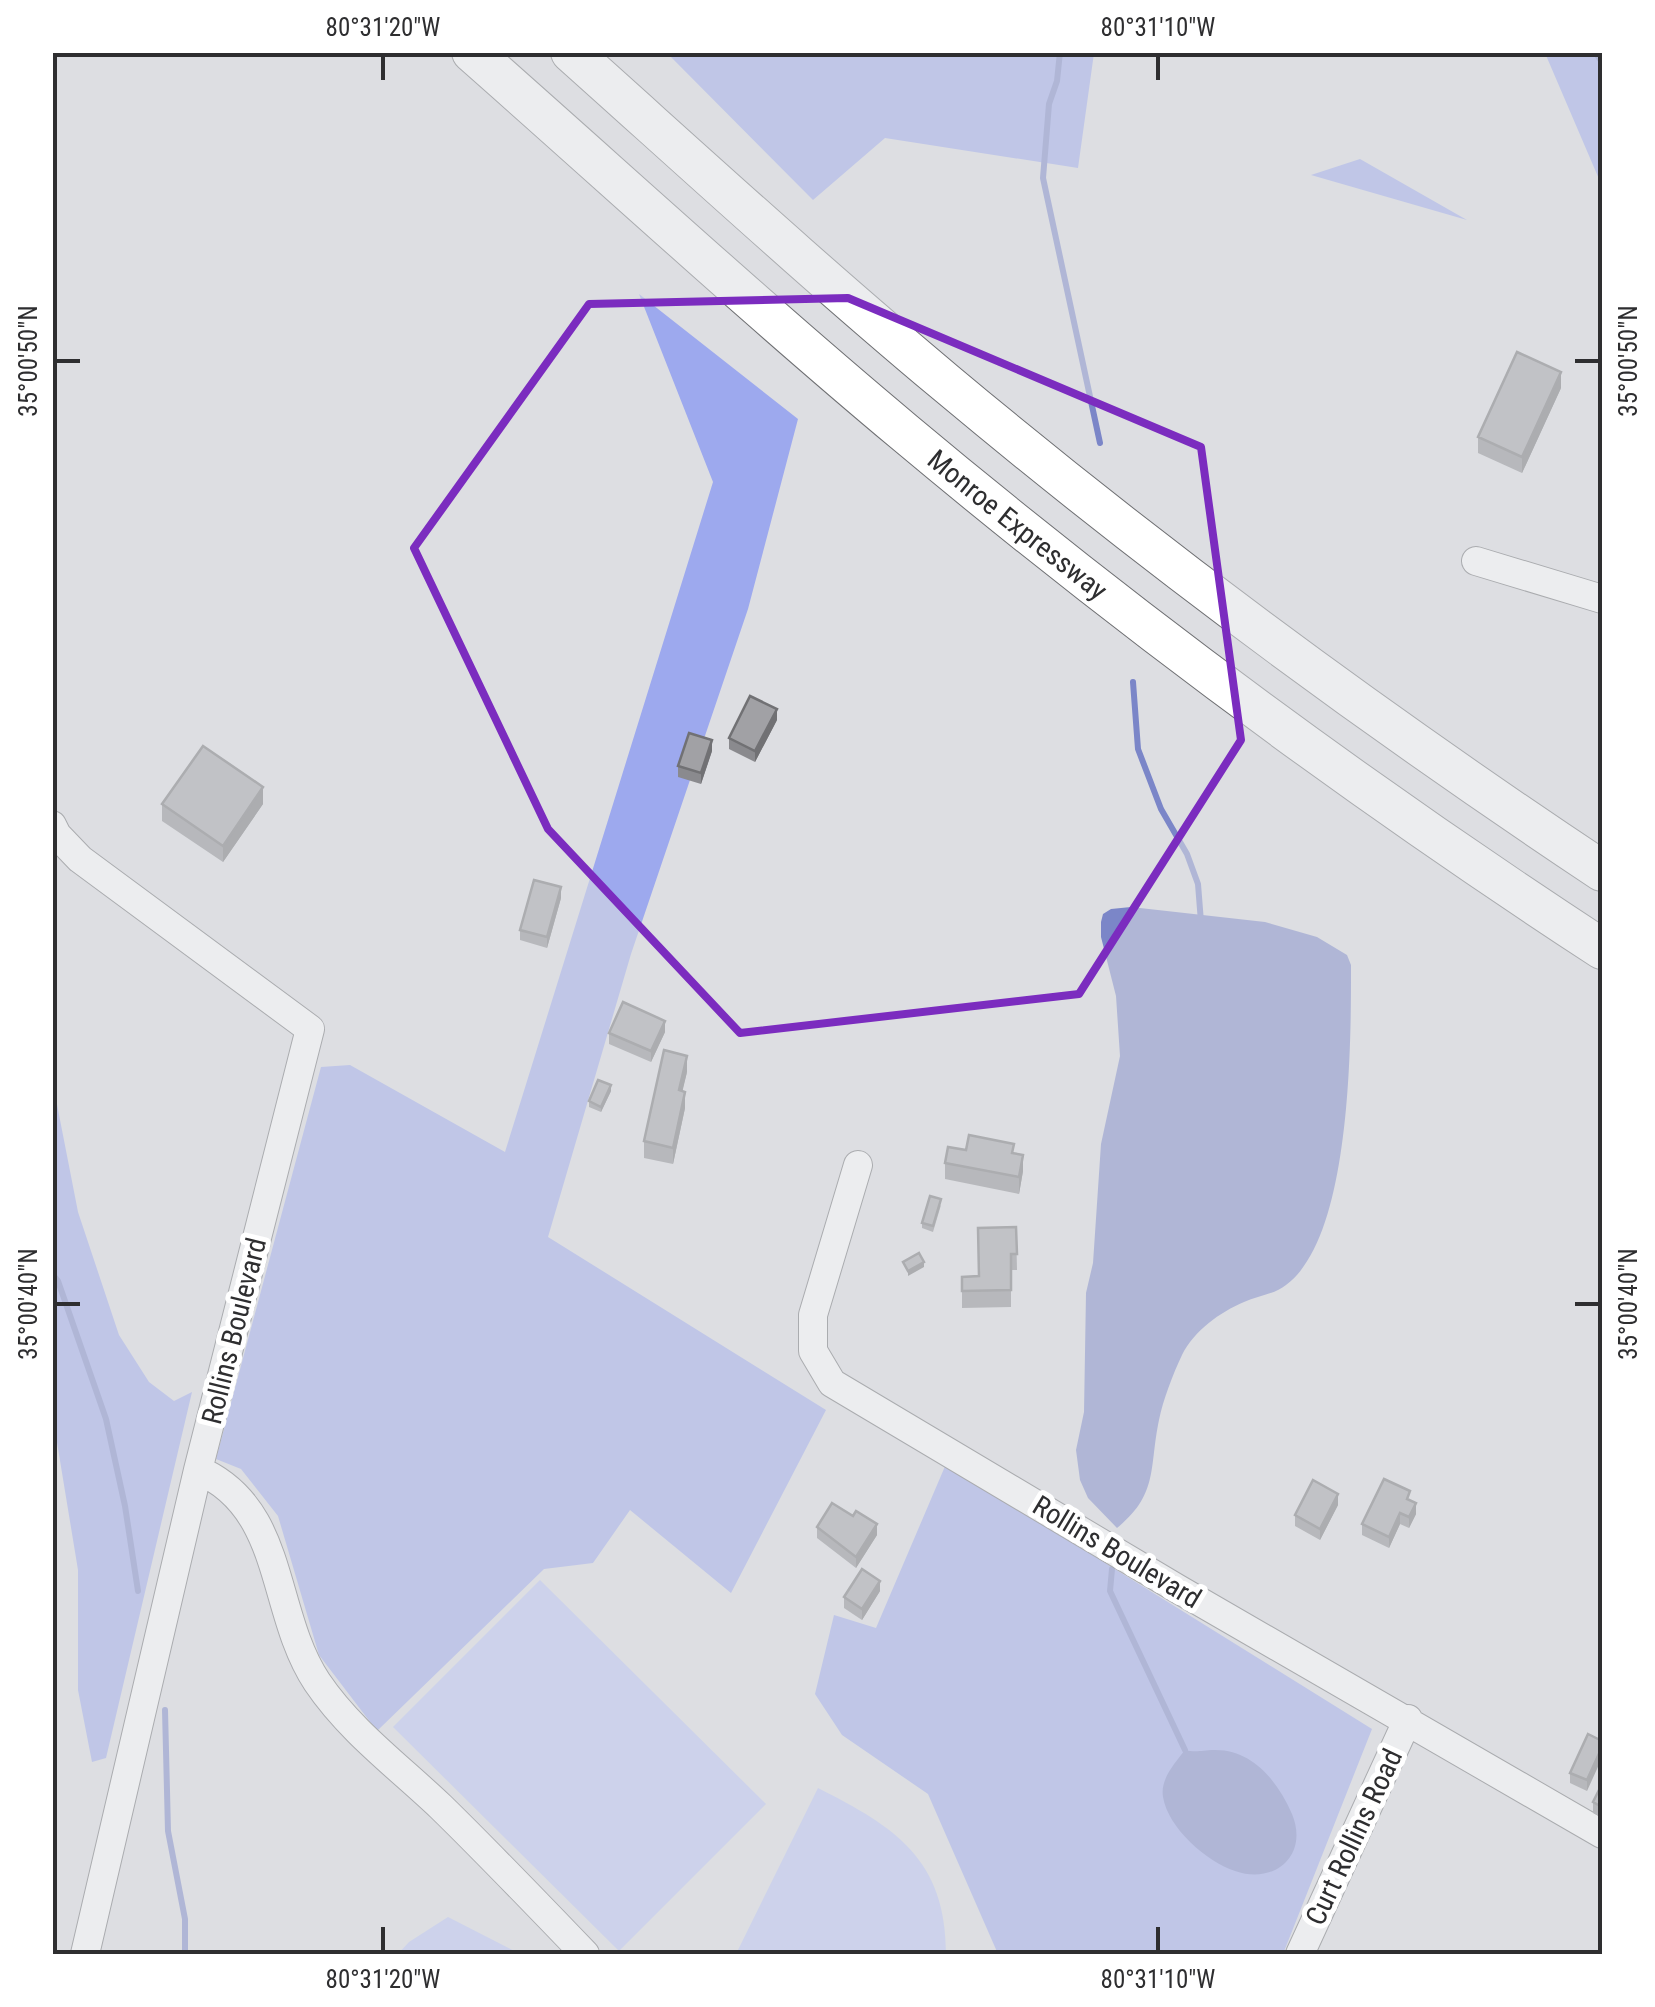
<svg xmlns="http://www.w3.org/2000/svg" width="1655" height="2007" font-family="'Roboto Condensed',sans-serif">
<rect width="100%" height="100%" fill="#dddee2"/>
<!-- green -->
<path fill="#bac4f5" d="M540,1580L766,1804L619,1951L393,1727Z
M818,1788C895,1827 946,1859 946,1954H736Z
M448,1917L520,1954H398L409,1942Z"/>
<!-- forest -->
<path fill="#9da9ee" d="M667,53H1094L1078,168L885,138L813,200Z
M1545,53H1602V186Z
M1360,159L1467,220L1311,175Z
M639,294L798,419L748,609L631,954L548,1237L826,1410L731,1593L630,1510L593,1563L544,1569L377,1731L319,1655L278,1516L241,1469L216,1459L321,1067L350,1065L505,1152L713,482Z
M53,1084L78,1212L119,1335L149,1382L174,1401L192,1392L106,1758L92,1762L78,1690V1570L53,1418Z
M946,1464L1372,1729L1283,1954H998L928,1794L842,1735L815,1694L834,1615L876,1628Z"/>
<!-- water -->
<path fill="#7b86c8" d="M1131,907L1265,922L1317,937L1347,955L1351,965C1351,1041 1352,1237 1286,1285C1275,1294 1258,1296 1244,1302C1220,1312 1194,1331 1182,1355C1173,1374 1163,1400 1159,1420C1149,1467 1159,1494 1117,1528L1088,1498L1080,1480L1076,1450L1084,1412L1086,1293L1093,1263L1101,1144L1120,1056L1116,996L1101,937V922L1103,914L1111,909Z
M1185,1750C1197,1753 1202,1750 1214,1750C1253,1749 1278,1782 1292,1814C1309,1855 1275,1885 1235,1871C1207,1862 1168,1828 1163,1797C1160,1779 1175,1763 1185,1750Z"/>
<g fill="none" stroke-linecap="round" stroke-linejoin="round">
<!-- stream -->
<path stroke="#7b86c8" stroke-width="6" d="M1060,52L1057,81L1049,104L1043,178L1100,443
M1595,52L1602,62
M1133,682L1138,749L1161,809L1187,854L1198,884L1201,922
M52,1274L58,1281L106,1419L125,1506L138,1591
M1112,1569L1110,1591L1185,1750
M165,1710L168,1831L185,1919V1954"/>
<!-- minor casing -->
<g stroke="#6e6f72" stroke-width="30">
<path id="minor" d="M1476,561L1602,599
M52,825L57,835L80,859L310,1029L198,1470L85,1954
M858,1165L813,1315V1351L832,1383L1178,1589L1602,1834
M198,1470C286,1508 270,1611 317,1682C350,1731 399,1767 441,1807C490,1855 538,1905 585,1954
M1300,1954L1408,1719"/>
</g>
<!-- highway casing -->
<g stroke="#6e6f72" stroke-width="42">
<g id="highway">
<path id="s1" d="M472,52C616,179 757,309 904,432C1126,618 1360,791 1602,949"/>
<path d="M571,52C695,163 818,276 946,383C1155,558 1375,720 1602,871"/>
</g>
</g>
<!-- minor -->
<use href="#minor" stroke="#fff" stroke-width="28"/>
<!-- highway -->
<use href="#highway" stroke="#fff" stroke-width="40"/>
</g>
<!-- wall -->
<path fill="#8a8a8e" d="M1561,388L1522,473L1478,453V437Z
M777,720L755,762L729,749V738Z
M712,751L701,784L678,777V766Z
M162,804H263L223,862L162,821Z
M561,898L547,948L520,940V930Z
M665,1032L651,1062L609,1044V1033Z
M687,1072L682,1091L685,1108L673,1164L644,1158V1141Z
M611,1091L601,1112L589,1107V1101Z
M966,1150L1023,1171L1019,1194L945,1179V1163Z
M941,1205L933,1232L922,1228V1223Z
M1016,1227L1017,1270H1011V1307L962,1308V1277L979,1276Z
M1410,1500L1416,1514L1409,1528L1400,1524L1389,1548L1362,1535V1524Z
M1338,1505L1320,1540L1295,1526V1515Z
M853,1516L877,1535L856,1568L817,1538V1527Z
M880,1591L862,1620L844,1608V1597Z
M1588,1734L1587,1791L1570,1783V1773Z
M1602,1784V1818L1593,1813V1802Z"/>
<!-- shaded-wall -->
<path fill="#717174" d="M1561,372V388L1522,473V457Z
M777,709V720L755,762V751Z
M712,740V751L701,784V773Z
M263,787V804L223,862V846Z
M561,887V898L547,948V937Z
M665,1021V1032L651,1062V1051Z
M687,1056V1072L679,1106V1090Z
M611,1085V1091L601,1112V1107Z
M685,1092V1108L673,1164V1148Z
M1023,1155V1171L1019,1194V1177Z
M924,1262V1267L908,1276V1271Z
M1338,1494V1505L1320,1540V1529Z
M1416,1503V1514L1409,1528V1517Z
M1400,1513V1524L1389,1548V1537Z
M877,1524V1535L856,1568V1557Z
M880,1581V1591L862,1620V1609Z
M1602,1747V1758L1587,1791V1780Z"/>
<!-- building -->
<path fill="#a1a1a5" stroke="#717174" stroke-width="2.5" d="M1517,352L1561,372L1522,457L1478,437Z
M750,696L777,709L755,751L729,738Z
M689,733L712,740L701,773L678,766Z
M203,746L263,787L223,846L162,804Z
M534,880L561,887L547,937L520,930Z
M623,1002L665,1021L651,1051L609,1033Z
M664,1050L687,1056L679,1090L685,1092L673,1148L644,1141Z
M598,1080L611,1085L601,1107L589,1101Z
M969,1135L1014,1144L1012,1153L1023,1155L1019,1177L945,1163L948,1147L966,1150Z
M930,1196L941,1199L933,1226L922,1223Z
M1016,1227L1017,1254H1011V1290L962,1291V1277L979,1276L978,1228Z
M919,1253L924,1262L908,1271L903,1262Z
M1384,1479L1410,1491L1407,1499L1416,1503L1409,1517L1400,1513L1389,1537L1362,1524Z
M1313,1480L1338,1494L1320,1529L1295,1515Z
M832,1503L853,1516L856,1511L877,1524L856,1557L817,1527Z
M862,1569L880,1581L862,1609L844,1597Z
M1588,1734L1602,1741V1747L1587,1780L1570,1773Z
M1602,1784V1807L1593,1802Z"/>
<!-- marked area -->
<path d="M0 0H1655V2007H0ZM848,298L1201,447L1241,740L1079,994L740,1033L548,829L414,548L589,304Z" fill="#dddee2" fill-opacity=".55" fill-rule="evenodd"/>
<path fill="none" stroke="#7b2cbf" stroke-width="8" stroke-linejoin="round" d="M848,298L1201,447L1241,740L1079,994L740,1033L548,829L414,548L589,304Z"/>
<!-- ticks -->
<path fill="none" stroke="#2e2e30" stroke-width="4" d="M383,55V80M1158,55V80M55,361H80M1575,361H1600M55,1304H80M1575,1304H1600M383,1927V1952M1158,1927V1952"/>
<g text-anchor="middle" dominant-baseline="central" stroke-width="10" stroke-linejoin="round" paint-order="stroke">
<!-- street labels -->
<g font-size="28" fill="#2e2e30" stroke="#fff">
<text stroke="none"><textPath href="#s1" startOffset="722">Monroe Expressway</textPath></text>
<text transform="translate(234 1331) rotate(-76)">Rollins Boulevard</text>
<text transform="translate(1117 1552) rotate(31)">Rollins Boulevard</text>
<text transform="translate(1354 1837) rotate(-65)">Curt Rollins Road</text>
</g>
</g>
<!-- border -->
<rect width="1655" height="2007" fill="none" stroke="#ffffff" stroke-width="110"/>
<rect x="55" y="55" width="1545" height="1897" fill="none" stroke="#2e2e30" stroke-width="4"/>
<g font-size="25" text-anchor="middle" fill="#2e2e30">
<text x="383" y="36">80°31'20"W</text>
<text x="1158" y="36">80°31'10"W</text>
<text transform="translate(28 361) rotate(-90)" y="9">35°00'50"N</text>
<text transform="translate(1628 361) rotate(-90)" y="9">35°00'50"N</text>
<text transform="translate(28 1304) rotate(-90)" y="9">35°00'40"N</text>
<text transform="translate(1628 1304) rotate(-90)" y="9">35°00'40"N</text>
<text x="383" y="1988">80°31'20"W</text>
<text x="1158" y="1988">80°31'10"W</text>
</g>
</svg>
